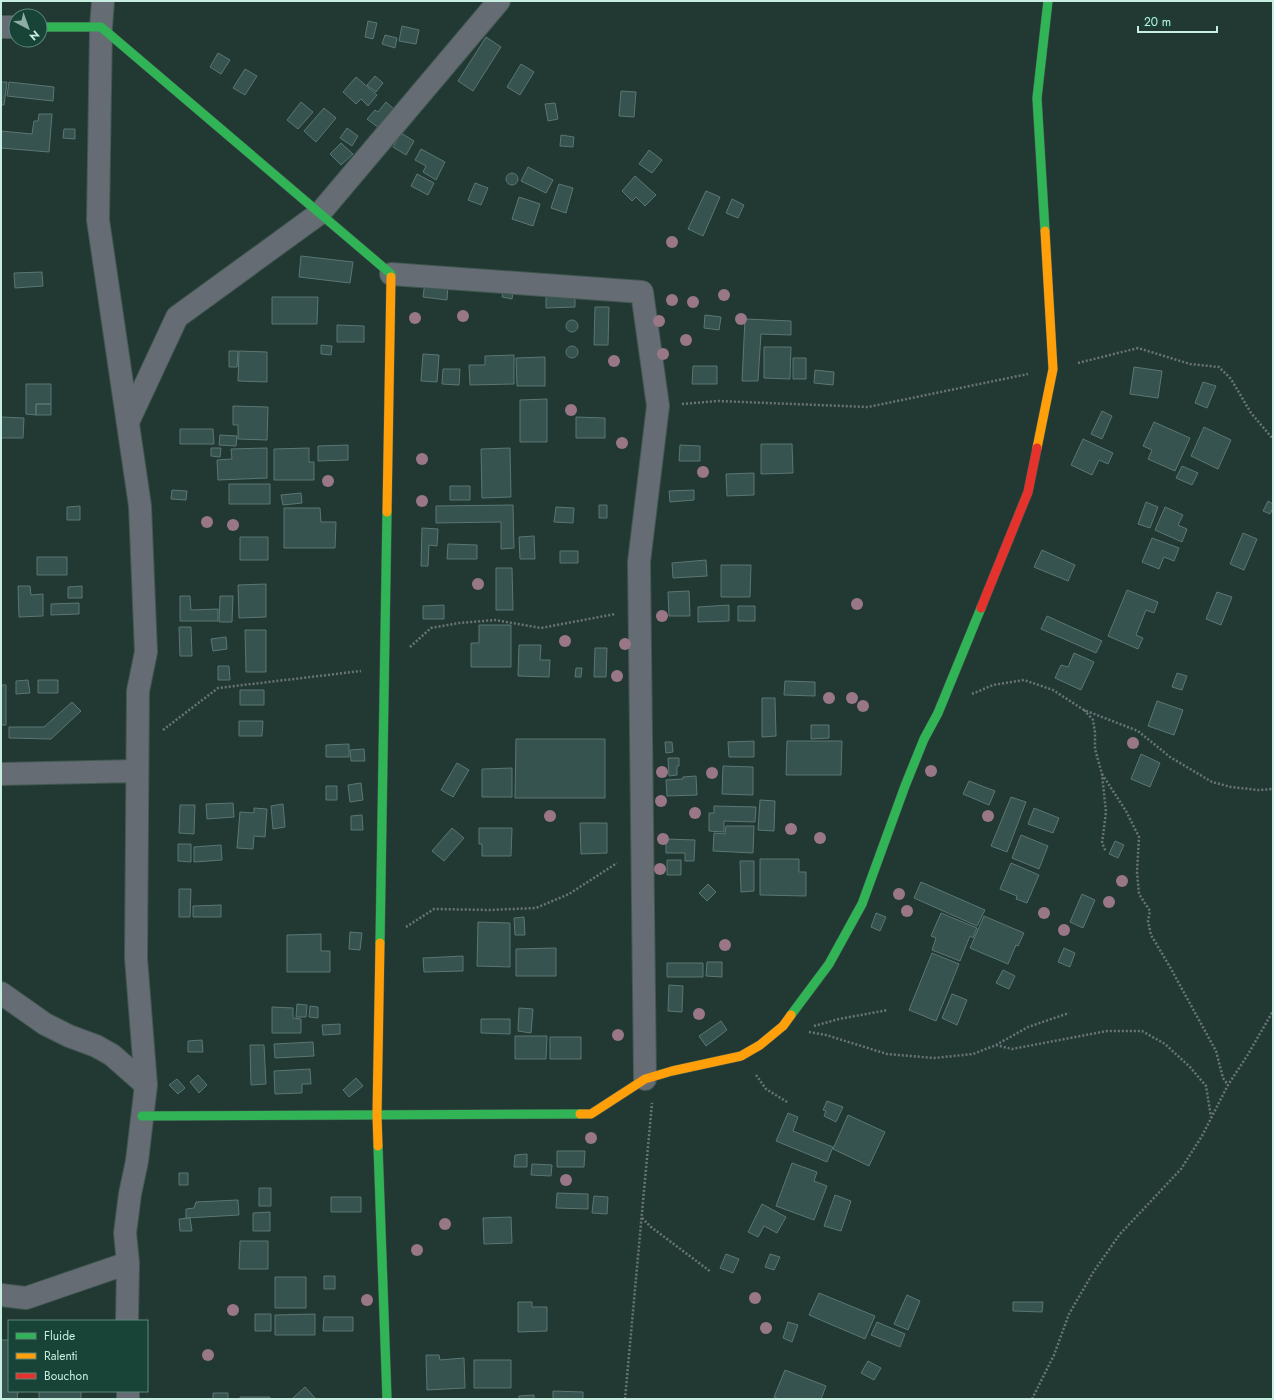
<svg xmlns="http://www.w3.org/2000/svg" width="1274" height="1400" font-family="Jost,sans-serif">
<rect width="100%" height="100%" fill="#223933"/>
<!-- building -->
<path fill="#365350" stroke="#5b7673" d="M368,21L377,23L373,39L365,37Z
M402,26L419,30L416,44L399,41Z
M385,35L397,38L395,48L382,44Z
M486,37L501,47L473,91L458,81Z
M218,53L230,60L221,74L210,67Z
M521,64L534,72L520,95L507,87Z
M245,69L257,76L245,95L233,88Z
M375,76L383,83L376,92L367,85Z
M356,77L377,95L368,106L361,99L356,104L343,92Z
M1,82H7L4,105H1Z
M9,82L54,87L53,101L7,96Z
M621,91L636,92L634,117L619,116Z
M301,102L313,112L298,129L287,120Z
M386,102L394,109L379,128L367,119L375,110L378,112Z
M555,103L558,119L548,121L545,104Z
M324,108L336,118L316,142L304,131Z
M39,114H52L49,152L1,148V131L32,134L34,121H38Z
M347,128L358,136L352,146L340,138Z
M64,129H75V139L63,138Z
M401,133L414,141L406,155L393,147Z
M561,135L574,137L573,147L560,146Z
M341,143L353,154L341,165L330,154Z
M421,149L445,162L436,180L423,172L426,166L415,160Z
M649,150L662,160L652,173L639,164Z
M528,167L553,180L546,193L521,181Z
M506 179a6 6 0 1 1 12 0a6 6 0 1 1-12 0Z
M417,174L434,183L428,195L411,186Z
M635,176L656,195L645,206L636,197L632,201L622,191Z
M475,183L488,188L481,205L468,200Z
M559,184L573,188L566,213L551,208Z
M706,191L720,197L703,236L688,229Z
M519,197L540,204L533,226L512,219Z
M732,199L744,205L738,218L726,213Z
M301,256L353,262L350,283L299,277Z
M42,272L43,286L15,288L14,273Z
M425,282L448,285L447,300L423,297Z
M503,291L513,292L512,299L502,297Z
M546,293H575V307L546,308Z
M272,297H318L317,324H272Z
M595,307H609L608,345H594Z
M705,315L721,317L719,330L704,328Z
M745,319L791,321V335L761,334L758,381H742Z
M566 326a6 6 0 1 1 12 0a6 6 0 1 1-12 0Z
M337,325L364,326V342H337Z
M321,345L332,346L331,355L321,354Z
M566 352a6 6 0 1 1 12 0a6 6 0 1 1-12 0Z
M764,347H791L790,379L764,378Z
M229,351H238L237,367H229Z
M239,351L267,352V382L238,381Z
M423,354L439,355L437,382L421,381Z
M514,355V384L470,385L469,365H485V356Z
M545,357V386H517L516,358Z
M793,358H806V379H793Z
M693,366H717V384H692Z
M1134,367L1162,371L1158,398L1130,394Z
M443,369H460L459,385L442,384Z
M815,370L834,372L833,385L814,383Z
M1203,382L1216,386L1207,408L1195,403Z
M26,384H51V404H36V415L26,414Z
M547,399V442H520V400Z
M36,404H51V415H36Z
M233,406L268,407L267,440L238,439V425H233Z
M1102,411L1112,416L1102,439L1091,434Z
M1,417L24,418L23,438H1Z
M576,417L605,418V438H576Z
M1154,422L1190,438L1175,471L1148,459L1152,450L1143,446Z
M1204,427L1231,440L1218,469L1191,456Z
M180,429H213L214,444H180Z
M220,435L237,436L236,446L219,445Z
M1083,439L1113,453L1108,464L1099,460L1092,475L1071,465Z
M761,444H792L793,473L761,474Z
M348,445V460L318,461V446Z
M680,445L700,446V461H679Z
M211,448H221L220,457L211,456Z
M267,448V478L218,480L217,460L232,459L231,449Z
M309,448V462H314V480H274V449Z
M510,448L511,497L482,498L481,449Z
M1182,466L1198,473L1192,485L1176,478Z
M754,473V495L727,496L726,474Z
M229,484H270V504H229Z
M450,486H470V500H450Z
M172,490L187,491L186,500L171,499Z
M694,490V500L670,502L669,491Z
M301,493L302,503L283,505L281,495Z
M1268,501L1273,504V508L1270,514L1263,511Z
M1146,502L1158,507L1150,528L1138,524Z
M513,505L514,548L501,549V522L436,523V506Z
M599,505H607V518H599Z
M80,506V520H67V507Z
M556,507L574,508L573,523L554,522Z
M1165,507L1183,515L1178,525L1187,529L1182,542L1155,530Z
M284,508H320L321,522H336L335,548H284Z
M422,528L438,529L437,546L429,545L428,566H421Z
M1243,533L1257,539L1244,570L1230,564Z
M534,536L535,559H520L519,537Z
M240,537H268V560H240Z
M1152,538L1179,548L1174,561L1164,557L1159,569L1142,562Z
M448,544L477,545V559H447Z
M1042,550L1075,565L1068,581L1034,567Z
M560,551H578V563H560Z
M37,557H67V575H37Z
M706,560L707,576L673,578L672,563Z
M721,565H751L750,597H721Z
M496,568H512L513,610H496Z
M266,584V617L239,618L238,585Z
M18,586H30L31,595L43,594V616L19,617Z
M82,586V598H68V587Z
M1127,590L1158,602L1154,613L1146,610L1136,635L1143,638L1138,649L1108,636Z
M689,591L690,616H669L668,592Z
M1217,592L1232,597L1221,625L1206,619Z
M180,596H190L191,610L218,609V621H180Z
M220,596H233L232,622H219Z
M79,603V614L51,615V604Z
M444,605V619H423V606Z
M729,605V621L698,622V607Z
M738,606H755V621H738Z
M1047,616L1102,641L1096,653L1041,629Z
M479,625H511V667H471V643H479Z
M179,627H191L192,656H180Z
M245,630H266V672H246Z
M226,637L227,649L213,651L211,639Z
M519,645H541L540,660H550L549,677L518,676Z
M595,648H607L606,677H594Z
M1074,653L1094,662L1081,690L1055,678L1061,665L1068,667Z
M218,666H229L230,680H218Z
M576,668H582L581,677H575Z
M1177,673L1187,676L1182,690L1172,687Z
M28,680L30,693L16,694V681Z
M38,680H58V693H38Z
M785,681L815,682V696L784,695Z
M1,685H6V725H1Z
M240,690H264V705H240Z
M762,698H775L776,736L762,737Z
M1157,701L1183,710L1174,735L1148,726Z
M72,702L81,711L51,739L9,738V727H44Z
M239,721H263L262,736H239Z
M811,725H829V738L811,739Z
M516,739H605V798H515Z
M754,741V757H729L728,742Z
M787,741H842L841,775H786Z
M665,742H672L673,752L666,753Z
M349,744V757H326V745Z
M364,749L365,761H351L350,750Z
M1141,754L1160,763L1150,787L1131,779Z
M668,758H679V766H677V775L669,776Z
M457,763L469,770L453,797L441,790Z
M723,766L753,767V795L722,794Z
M512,768V797H482V769Z
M696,776L697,795L667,796L666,780L683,779V777Z
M969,781L995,791L989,805L963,794Z
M361,783L363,800L350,802L348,785Z
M326,786H337V800H326Z
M1011,797L1026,802L1007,852L991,846Z
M760,800L775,801L774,831L758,830Z
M233,803L234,817L207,819L206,804Z
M283,804L285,827L273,829L271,806Z
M180,805H195L194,834L179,833Z
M714,806L756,807L755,822L724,821V832L709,831V813H714Z
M254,808L267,809L265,837L254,836L253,849L237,848L240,812L254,813Z
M1034,808L1059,818L1053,833L1028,824Z
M362,815L363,830H351V816Z
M580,823H607V853L581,854Z
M726,826H754L753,853L713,851L714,833L725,834Z
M452,828L464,838L444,861L432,851Z
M479,828H512L511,856H482V844H479Z
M1021,835L1048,846L1039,869L1012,858Z
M666,839L695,840L694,861H685V853H666Z
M1115,841L1124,845L1118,858L1109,854Z
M178,844H191V862L178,861Z
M221,845L222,860L194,862V847Z
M760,859H799V872H806V896L760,895Z
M667,860H681V875H667Z
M740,861H754V891L741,892Z
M1011,863L1039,875L1027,903L1016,899L1017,896L1000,889Z
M921,882L985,910L977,926L914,898Z
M708,884L716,892L707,901L699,893Z
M179,889H191L190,917H179Z
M1082,894L1095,900L1083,928L1070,922Z
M221,905V917H193V906Z
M876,913L886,917L880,931L871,927Z
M941,913L977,928L973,938L970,936L960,961L932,950L936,938L931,936Z
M984,916L1024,933L1018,946L1016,945L1008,964L970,948Z
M524,917L525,935H515L514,918Z
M478,922L510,923V967L477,966Z
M350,932L362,933L360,950L349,949Z
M321,934V951H330V972H287V935Z
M556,948V976H516V949Z
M1064,948L1075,953L1070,967L1058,962Z
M932,953L959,964L936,1021L909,1010Z
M463,956V971L424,972L423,958Z
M707,962H722V977L706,976Z
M667,963H703V977H667Z
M1003,970L1015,976L1009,989L996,983Z
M669,985L683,986L682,1012L668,1011Z
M952,994L967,1000L957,1025L942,1018Z
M297,1004L307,1005L306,1017H296Z
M310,1006L318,1007V1018L309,1017Z
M272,1007L293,1008V1018L301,1019V1033H272Z
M519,1008L533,1009L531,1033L518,1031Z
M481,1019H510V1034L481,1033Z
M721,1021L727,1030L706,1046L699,1036Z
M340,1024V1034L323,1035L322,1025Z
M515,1036H547L546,1059H515Z
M550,1037H581V1059H550Z
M202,1040L203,1052H188V1041Z
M313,1042L314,1056L275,1058L274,1044Z
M250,1045H264L266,1084L251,1085Z
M310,1069L311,1084H302V1093L275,1094L274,1071Z
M198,1075L207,1085L199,1093L190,1082Z
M356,1078L363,1086L349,1097L343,1090Z
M177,1079L185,1088L178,1094L169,1085Z
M827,1101L843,1107L836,1122L824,1116L826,1111L823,1110Z
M788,1113L798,1117L793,1131L833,1147L827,1162L776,1141Z
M848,1115L885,1132L869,1166L833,1149Z
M557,1151H585L584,1167H557Z
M527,1154V1167H514L515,1155Z
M792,1163L817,1172L814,1181L827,1186L814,1220L776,1206Z
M532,1164L552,1165L551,1176L531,1175Z
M179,1173H188V1185H179Z
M259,1188H271V1206H259Z
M557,1193L588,1194V1209L556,1208Z
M835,1195L851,1201L841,1231L824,1226Z
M594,1196L608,1197L607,1214L592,1213Z
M331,1197H361V1212H331Z
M238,1200L239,1215L186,1218V1209L194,1208L196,1202Z
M762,1204L786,1217L777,1233L764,1226L758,1237L748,1232Z
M270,1212V1231H253V1213Z
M511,1217L512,1243L484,1244L483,1218Z
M190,1218L192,1231H180L179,1219Z
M240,1241H268V1269H239Z
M726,1254L739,1259L733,1273L720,1268Z
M770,1254L780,1257L774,1270L765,1267Z
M324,1276H335V1289H324Z
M275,1277H306V1308H275Z
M819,1293L875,1316L865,1339L809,1315Z
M907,1295L920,1301L908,1330L894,1324Z
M518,1302H532V1307H547V1331L518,1332Z
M1013,1302H1043L1042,1312L1013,1311Z
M255,1314H271V1331H255Z
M315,1314V1335H275V1315Z
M324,1317H353V1331H323Z
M788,1322L798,1325L792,1342L783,1338Z
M877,1322L905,1334L900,1347L871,1335Z
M1,1340H9V1391H18L17,1399H1Z
M426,1355H439L440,1360L464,1358L465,1388L427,1390Z
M474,1360H511V1388H474Z
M868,1361L881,1368L874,1380L861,1373Z
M785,1370L826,1386L821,1399H809L805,1398L804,1399H779L774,1397Z
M305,1387L316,1399H292Z
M39,1391H81V1399H39Z
M553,1391L583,1392V1399H553Z
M213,1393H228V1399H213Z
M534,1395V1399H519V1396Z
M240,1397H270V1399H240Z"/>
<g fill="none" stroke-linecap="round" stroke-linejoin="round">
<!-- street casing -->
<g stroke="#415851" stroke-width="24">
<path id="street" d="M103,1L101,27L98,220L140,506L146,652L138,691L136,958L146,1085L137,1161L130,1194L125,1233L128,1263L127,1321
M1,27H16
M391,274L642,292L658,406L639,562L645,1079
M128,422L177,317L320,213L499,1
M1,774L137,771
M1,993L45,1024L69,1036L96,1046L112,1055L146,1085
M1,1295L26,1298L128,1263
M128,1391V1399"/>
</g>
<!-- fast casing -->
<g stroke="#415851" stroke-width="10">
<path id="fast" d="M40,27H101L391,274V277
M1045,231L1037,98L1048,1
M380,943L387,512
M791,1015L829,964L862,904L905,786L924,739L938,713L981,608
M142,1116L580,1114
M378,1146L387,1399"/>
</g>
<!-- slow casing -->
<g stroke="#415851" stroke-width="10">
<path id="slow" d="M1037,448L1053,369L1045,231
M387,512L391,277
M580,1114H591L645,1079L672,1071L741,1056L760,1045L783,1026L791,1015
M378,1146L377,1115L380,943"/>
</g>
<!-- jam casing -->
<g stroke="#415851" stroke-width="10">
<path id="jam" d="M981,608L1028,492L1037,448"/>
</g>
<!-- path -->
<path stroke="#6a7477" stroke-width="2.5" stroke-dasharray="2 2" stroke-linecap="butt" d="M1078,363L1138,348L1190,364L1219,367L1231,379L1251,413L1273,439
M682,404L718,401L868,407L1028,374
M410,647L431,628L459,623L495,620L541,628L615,614
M972,694L993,685L1024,680L1053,690L1084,710L1138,731L1170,757L1212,782L1231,787L1258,790L1273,789
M1084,710L1093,720L1095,732V749L1102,774L1106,812L1102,843L1106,852
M163,730L218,688L361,671
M1102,774L1126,811L1139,837L1137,872L1139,894L1150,911L1148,921L1151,935L1170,967L1216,1051L1223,1078L1228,1085
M406,927L434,909L490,910L536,908L569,894L617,863
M814,1026L839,1019L888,1010
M809,1032L826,1035L887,1054L934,1058L973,1054L996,1045L1028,1027L1069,1013
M996,1045L1012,1049L1107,1031H1142L1165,1044L1190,1067L1206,1086L1211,1117
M756,1075L766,1089L787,1102
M642,1218L651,1227L711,1272
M625,1399L652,1103
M1032,1399L1054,1355L1069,1314L1094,1271L1120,1234L1181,1169L1202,1136L1228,1085L1247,1056L1273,1011"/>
<!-- street -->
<use href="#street" stroke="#656c74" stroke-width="22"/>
<!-- fast -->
<use href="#fast" stroke="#30b455" stroke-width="9"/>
<!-- slow -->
<use href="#slow" stroke="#ff9f0a" stroke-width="9"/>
<!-- jam -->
<use href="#jam" stroke="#e5322d" stroke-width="9"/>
</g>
<!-- trees -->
<g fill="#997787">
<circle cx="672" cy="242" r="6"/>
<circle cx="724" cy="295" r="6"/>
<circle cx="672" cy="300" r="6"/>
<circle cx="693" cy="302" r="6"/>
<circle cx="463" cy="316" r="6"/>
<circle cx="415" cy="318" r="6"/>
<circle cx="741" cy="319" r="6"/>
<circle cx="659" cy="321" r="6"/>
<circle cx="686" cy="340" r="6"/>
<circle cx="663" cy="354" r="6"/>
<circle cx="614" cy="361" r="6"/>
<circle cx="571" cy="410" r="6"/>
<circle cx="622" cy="443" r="6"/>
<circle cx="422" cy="459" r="6"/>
<circle cx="703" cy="472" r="6"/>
<circle cx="328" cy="481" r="6"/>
<circle cx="422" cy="501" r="6"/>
<circle cx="207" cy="522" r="6"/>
<circle cx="233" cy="525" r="6"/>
<circle cx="478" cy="584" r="6"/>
<circle cx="857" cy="604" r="6"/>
<circle cx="662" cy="616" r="6"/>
<circle cx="565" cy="641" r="6"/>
<circle cx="625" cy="644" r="6"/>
<circle cx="617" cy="676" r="6"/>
<circle cx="829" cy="698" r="6"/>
<circle cx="852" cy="698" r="6"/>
<circle cx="863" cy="706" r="6"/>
<circle cx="1133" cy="743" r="6"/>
<circle cx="931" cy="771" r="6"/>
<circle cx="662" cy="772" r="6"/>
<circle cx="712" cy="773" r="6"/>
<circle cx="661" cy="801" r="6"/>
<circle cx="695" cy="813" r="6"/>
<circle cx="550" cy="816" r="6"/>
<circle cx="988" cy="816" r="6"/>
<circle cx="791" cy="829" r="6"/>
<circle cx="820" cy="838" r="6"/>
<circle cx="663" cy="839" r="6"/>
<circle cx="660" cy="869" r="6"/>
<circle cx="1122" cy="881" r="6"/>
<circle cx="899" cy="894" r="6"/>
<circle cx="1109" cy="902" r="6"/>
<circle cx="907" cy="911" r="6"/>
<circle cx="1044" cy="913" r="6"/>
<circle cx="1064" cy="930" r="6"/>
<circle cx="725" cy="945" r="6"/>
<circle cx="699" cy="1014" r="6"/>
<circle cx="618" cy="1035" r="6"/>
<circle cx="591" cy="1138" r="6"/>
<circle cx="566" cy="1180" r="6"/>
<circle cx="445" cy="1224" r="6"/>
<circle cx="417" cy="1250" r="6"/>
<circle cx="755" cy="1298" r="6"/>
<circle cx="367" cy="1300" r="6"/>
<circle cx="233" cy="1310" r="6"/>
<circle cx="766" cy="1328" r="6"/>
<circle cx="208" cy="1355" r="6"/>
</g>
<!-- border -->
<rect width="1274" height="1400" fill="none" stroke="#c7eee0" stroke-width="4"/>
<!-- legend -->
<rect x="8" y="1320" width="140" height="72" fill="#184337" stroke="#5e877b"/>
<rect x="16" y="1333" width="20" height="6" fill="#30b455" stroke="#5e877b"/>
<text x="44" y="1340" font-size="12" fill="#c7eee0">Fluide</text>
<rect x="16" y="1353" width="20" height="6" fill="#ff9f0a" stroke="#5e877b"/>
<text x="44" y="1360" font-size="12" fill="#c7eee0">Ralenti</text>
<rect x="16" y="1373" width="20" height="6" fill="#e5322d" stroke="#5e877b"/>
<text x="44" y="1380" font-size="12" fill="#c7eee0">Bouchon</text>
<!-- north arrow -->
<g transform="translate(28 28) rotate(139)"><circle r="19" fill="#184337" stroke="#5e877b"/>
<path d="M0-3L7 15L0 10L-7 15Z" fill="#8dafa3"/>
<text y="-6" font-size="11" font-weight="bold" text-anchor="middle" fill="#c7eee0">N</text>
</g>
<!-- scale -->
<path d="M1138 26v6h79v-6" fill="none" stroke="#c7eee0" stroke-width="2"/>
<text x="1144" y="26" font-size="12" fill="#c7eee0" stroke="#184337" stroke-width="3" paint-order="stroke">20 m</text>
</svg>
